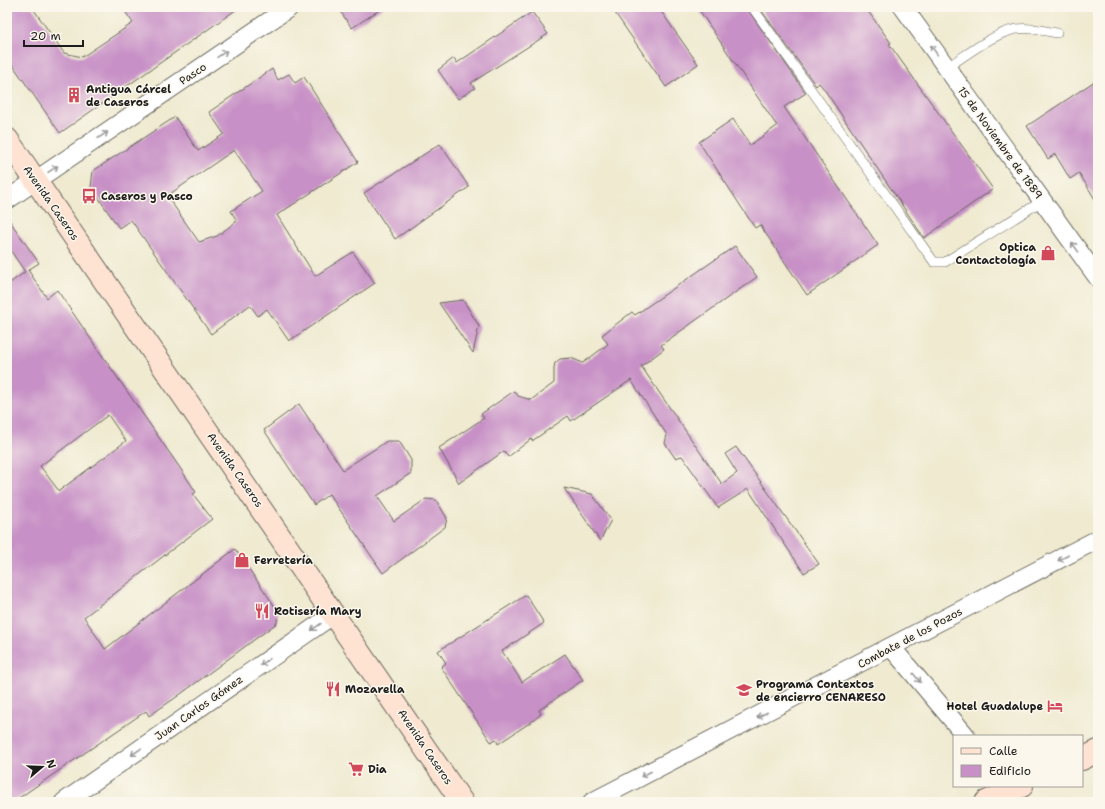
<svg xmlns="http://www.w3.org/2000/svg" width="1105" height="809" font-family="'Shantell Sans',sans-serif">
<rect width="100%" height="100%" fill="#fbf7ec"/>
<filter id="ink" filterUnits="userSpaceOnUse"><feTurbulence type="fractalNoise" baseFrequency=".025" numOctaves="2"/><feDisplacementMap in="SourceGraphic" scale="8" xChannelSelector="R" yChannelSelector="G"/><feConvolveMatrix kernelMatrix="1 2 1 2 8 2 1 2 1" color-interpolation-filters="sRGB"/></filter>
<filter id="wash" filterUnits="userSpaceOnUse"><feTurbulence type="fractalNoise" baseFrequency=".012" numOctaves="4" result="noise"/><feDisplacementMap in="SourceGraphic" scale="16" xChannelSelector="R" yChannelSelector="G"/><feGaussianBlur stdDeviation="0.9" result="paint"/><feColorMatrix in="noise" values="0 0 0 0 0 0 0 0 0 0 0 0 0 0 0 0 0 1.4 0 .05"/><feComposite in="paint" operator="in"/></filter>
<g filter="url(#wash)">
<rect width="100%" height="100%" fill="#efead0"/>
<g id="blocks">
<!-- building -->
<path fill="#c790c6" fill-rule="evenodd" d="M7,7H32L64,53L82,57L133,23L122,7H240L60,133L7,57Z
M337,7H384L352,28Z
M611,7H658L698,64L666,87Z
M697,7H746L806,93L784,107L878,245L807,295L760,225L755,228L699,142L733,119L750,145L777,126Z
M759,7H865L891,43L889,44L993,189L924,238L824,89L819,83L816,86Z
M532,12L548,34L471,83L475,88L458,99L438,70L454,58L457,63Z
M272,69L278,80L289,74L295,83L304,77L358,162L277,215L315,276L353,252L375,283L289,341L267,309L258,316L250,305L211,334L131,220L119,228L91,187L93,171L175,117L198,151L224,134L209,112ZM234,150L262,191L231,211L237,221L217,236L199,242L167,196Z
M1098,79V204L1079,173L1070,179L1055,154L1048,159L1027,126Z
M440,144L469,187L395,239L364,193Z
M7,217L39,263L28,270L47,298L57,290L180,468L196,492L193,494L212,519L84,617L105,649L235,549L278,611L277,623L178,696L149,716L146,711L13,802H7V285L25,272L7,245ZM108,415L126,441L59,491L40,466Z
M735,246L757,277L661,345L664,349L641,366L722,484L737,473L725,454L736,447L819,564L804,573L748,489L718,508L682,456L675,458L665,443L667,435L631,380L571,421L568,416L532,441L531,439L508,457L504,451L459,483L439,448L484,418L481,414L514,391L518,396L531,400L554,383V368L555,363L560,359L571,358L583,363L608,344L602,335L632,312L635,315Z
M463,300L479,326L473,353L439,303Z
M299,404L343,470L387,441H399L411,460V473L377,496L394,521L426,499L436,500L447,518L445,527L383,573L329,494L314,505L264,430Z
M564,488L592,494L611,520L600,541Z
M526,595L544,623L502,651L522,682L565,654L583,680L539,710L541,714L534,720L498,744L496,739L491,742L441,667L446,663L438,651Z"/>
</g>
</g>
<g filter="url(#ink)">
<use href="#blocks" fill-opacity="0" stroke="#66645b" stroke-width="1"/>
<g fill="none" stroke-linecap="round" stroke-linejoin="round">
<!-- lane casing -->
<g stroke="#66645b" stroke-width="10">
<path id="lane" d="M752,7L934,262H945L1042,201
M946,68C965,56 995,32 1017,29C1030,27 1044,31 1057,33"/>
</g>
<!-- street casing -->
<g stroke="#66645b" stroke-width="20">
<path id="street" d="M903,7L1098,278
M7,200L290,7
M892,648L966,736
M64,802L334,614
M592,802L1098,539"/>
</g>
<!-- secondary casing -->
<g stroke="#66645b" stroke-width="24">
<path id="secondary" d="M7,139L462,802
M1082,759L1098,751
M986,802L1022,786"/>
</g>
<!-- lane -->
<use href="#lane" stroke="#fff" stroke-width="9"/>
<!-- street -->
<use href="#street" stroke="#fff" stroke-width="18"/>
<!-- secondary -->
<use href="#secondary" stroke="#fee3d2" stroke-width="22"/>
</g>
<!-- one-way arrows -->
<defs><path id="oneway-shaft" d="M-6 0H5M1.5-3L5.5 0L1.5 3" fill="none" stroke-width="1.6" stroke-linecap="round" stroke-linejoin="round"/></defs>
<g stroke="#999">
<use href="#oneway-shaft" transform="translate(934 50) rotate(-125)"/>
<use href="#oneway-shaft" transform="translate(222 54) rotate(-34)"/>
<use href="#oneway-shaft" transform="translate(103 135) rotate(-34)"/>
<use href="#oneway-shaft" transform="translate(53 169) rotate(-34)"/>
<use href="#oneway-shaft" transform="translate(1075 247) rotate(-126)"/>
<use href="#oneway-shaft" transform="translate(1063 558) rotate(152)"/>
<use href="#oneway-shaft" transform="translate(316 627) rotate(145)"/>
<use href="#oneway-shaft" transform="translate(265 662) rotate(145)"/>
<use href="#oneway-shaft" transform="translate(917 678) rotate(50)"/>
<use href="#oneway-shaft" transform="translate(762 715) rotate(153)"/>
<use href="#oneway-shaft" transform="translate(136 752) rotate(145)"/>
<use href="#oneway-shaft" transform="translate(646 774) rotate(153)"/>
</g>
</g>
<!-- icons -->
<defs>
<g id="building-bare" transform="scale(1.2)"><path d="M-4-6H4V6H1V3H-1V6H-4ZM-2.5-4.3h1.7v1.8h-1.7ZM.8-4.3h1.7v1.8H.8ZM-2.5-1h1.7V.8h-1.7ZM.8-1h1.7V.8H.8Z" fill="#d1495b" stroke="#fbf7ec" stroke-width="2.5" paint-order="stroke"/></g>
<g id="bus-bare" transform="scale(1.2)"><path d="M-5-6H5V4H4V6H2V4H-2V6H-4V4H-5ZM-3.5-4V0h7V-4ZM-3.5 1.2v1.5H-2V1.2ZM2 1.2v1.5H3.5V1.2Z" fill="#d1495b" stroke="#fbf7ec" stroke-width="2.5" paint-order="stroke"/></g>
<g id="shop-bare" transform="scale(1.2)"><path d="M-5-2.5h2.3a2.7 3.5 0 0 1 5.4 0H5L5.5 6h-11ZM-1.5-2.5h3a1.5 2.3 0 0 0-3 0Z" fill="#d1495b" stroke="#fbf7ec" stroke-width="2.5" paint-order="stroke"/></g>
<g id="restaurant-bare" transform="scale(1.2)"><path d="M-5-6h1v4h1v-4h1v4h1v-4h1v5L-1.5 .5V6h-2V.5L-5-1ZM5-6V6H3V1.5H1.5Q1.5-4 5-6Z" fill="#d1495b" stroke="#fbf7ec" stroke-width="2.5" paint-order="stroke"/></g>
<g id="school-bare" transform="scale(1.2)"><path d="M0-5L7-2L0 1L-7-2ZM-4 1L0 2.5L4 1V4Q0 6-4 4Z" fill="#d1495b" stroke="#fbf7ec" stroke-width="2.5" paint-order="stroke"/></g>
<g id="hotel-bare" transform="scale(1.2)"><path d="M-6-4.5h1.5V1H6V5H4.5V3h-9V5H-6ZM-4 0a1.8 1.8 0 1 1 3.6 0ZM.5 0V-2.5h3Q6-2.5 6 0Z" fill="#d1495b" stroke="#fbf7ec" stroke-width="2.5" paint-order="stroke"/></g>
<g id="supermarket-bare" transform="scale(1.2)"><path d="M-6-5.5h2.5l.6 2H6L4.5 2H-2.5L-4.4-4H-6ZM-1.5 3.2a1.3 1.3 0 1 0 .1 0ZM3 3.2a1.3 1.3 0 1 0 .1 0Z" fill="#d1495b" stroke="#fbf7ec" stroke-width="2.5" paint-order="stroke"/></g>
</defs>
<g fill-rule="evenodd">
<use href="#building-bare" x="74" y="95"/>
<use href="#bus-bare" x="89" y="196"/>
<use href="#shop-bare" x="1048" y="253"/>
<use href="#shop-bare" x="242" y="560"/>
<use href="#restaurant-bare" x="262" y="611"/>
<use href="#restaurant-bare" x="333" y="689"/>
<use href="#school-bare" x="744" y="690"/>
<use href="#hotel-bare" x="1055" y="706"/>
<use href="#supermarket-bare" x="356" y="769"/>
</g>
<g text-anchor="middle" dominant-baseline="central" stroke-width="3" stroke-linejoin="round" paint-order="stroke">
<!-- street labels -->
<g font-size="11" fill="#1c1c1c" stroke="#fbf7ec">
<text transform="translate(193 74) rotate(-34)">Pasco</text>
<text transform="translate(1000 143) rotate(54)">15 de Noviembre de 1889</text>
<text transform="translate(51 203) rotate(55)">Avenida Caseros</text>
<text transform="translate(235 470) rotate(55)">Avenida Caseros</text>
<text transform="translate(910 638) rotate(-28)">Combate de los Pozos</text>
<text transform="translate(199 708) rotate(-35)">Juan Carlos Gómez</text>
<text transform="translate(425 747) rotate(56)">Avenida Caseros</text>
</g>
<!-- poi labels -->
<g font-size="11" font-weight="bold" fill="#1c1c1c" stroke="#fbf7ec" text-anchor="start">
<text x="86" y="89">Antigua Cárcel<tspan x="86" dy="13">de Caseros</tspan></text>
<text x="101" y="196">Caseros y Pasco</text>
<text x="1036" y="247" text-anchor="end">Optica<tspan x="1036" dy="13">Contactología</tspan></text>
<text x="254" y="560">Ferretería</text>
<text x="274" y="611">Rotisería Mary</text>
<text x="756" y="684">Programa Contextos<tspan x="756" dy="13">de encierro CENARESO</tspan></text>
<text x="345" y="689">Mozarella</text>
<text x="1043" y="706" text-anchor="end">Hotel Guadalupe</text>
<text x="368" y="769">Dia</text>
</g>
</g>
<!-- margin -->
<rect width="1105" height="809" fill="none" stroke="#fbf7ec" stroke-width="24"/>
<!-- legend -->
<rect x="953" y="735" width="130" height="52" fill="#fbf7ec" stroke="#a29f99"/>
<rect x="961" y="748" width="20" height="6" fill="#fee3d2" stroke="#a29f99"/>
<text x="989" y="755" font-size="12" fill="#1c1c1c">Calle</text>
<rect x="961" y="765" width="20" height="12" fill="#c790c6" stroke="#a29f99"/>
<text x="989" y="775" font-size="12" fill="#1c1c1c">Edificio</text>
<!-- north arrow -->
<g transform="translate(42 767) rotate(71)" stroke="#fbf7ec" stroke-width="3" paint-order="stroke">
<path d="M0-3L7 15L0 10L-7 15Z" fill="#1c1c1c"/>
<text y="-6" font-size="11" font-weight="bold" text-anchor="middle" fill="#1c1c1c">N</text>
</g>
<!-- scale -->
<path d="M24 40v6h59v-6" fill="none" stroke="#1c1c1c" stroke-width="2"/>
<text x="30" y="40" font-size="12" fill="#1c1c1c" stroke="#fbf7ec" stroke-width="3" paint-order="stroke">20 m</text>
</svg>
